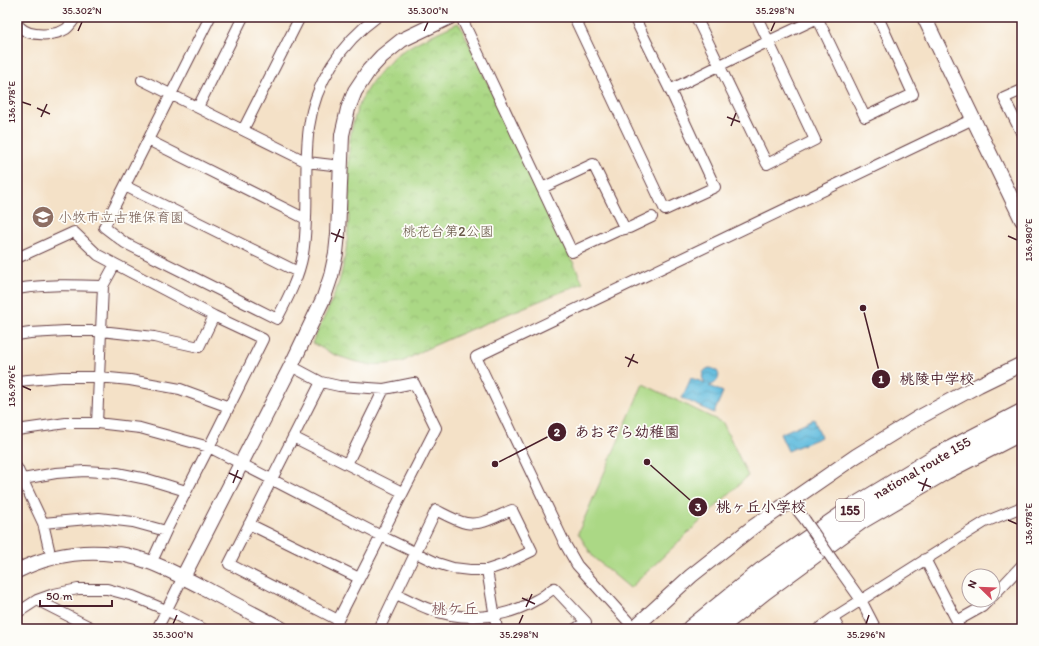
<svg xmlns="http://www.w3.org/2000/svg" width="1039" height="646" font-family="Itim,'Klee One',sans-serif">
<defs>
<pattern id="park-crowns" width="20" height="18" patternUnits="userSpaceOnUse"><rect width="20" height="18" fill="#abd885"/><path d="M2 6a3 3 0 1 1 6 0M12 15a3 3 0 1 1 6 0" fill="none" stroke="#95b973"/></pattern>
<pattern id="water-waves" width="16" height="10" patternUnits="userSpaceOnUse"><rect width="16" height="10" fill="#60bcde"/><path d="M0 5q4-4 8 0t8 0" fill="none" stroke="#5198b4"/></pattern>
</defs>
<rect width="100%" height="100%" fill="#fdfcf7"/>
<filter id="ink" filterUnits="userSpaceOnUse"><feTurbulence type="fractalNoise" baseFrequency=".025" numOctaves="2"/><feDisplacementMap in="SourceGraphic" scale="8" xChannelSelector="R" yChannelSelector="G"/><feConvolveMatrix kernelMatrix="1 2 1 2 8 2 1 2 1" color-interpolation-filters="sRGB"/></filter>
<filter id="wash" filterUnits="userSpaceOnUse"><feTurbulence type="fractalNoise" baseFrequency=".012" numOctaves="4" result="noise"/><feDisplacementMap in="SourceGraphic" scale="16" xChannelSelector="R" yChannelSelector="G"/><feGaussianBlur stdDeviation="0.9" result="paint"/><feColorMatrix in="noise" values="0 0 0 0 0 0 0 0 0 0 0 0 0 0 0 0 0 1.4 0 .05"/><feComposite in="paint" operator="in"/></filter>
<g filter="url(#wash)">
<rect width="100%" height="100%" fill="#f4e1c7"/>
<!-- green -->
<path fill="#abd885" stroke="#7a7c58" d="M643,384L723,423L748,476L630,588L593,557L578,533Z"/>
<!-- park -->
<path fill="url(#park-crowns)" stroke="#7a7c58" d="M458,23L461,27L583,283L469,330L424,350L402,362L386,364L371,365L353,361L335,355L312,343C321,323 332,303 339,282C342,272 344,260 346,250C351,217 348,183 349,150C351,116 364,85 390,62C393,58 397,54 401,52C419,40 439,32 458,23Z"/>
<!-- water -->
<path fill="url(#water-waves)" stroke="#556e84" d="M709,368C723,369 721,383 709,386L723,392L714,413L682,398L691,378L705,383C701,378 701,371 709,368Z
M814,419L821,437L788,451L780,434Z"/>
</g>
<g filter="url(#ink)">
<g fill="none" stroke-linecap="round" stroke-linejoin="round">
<!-- street casing -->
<g stroke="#643c42" stroke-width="12">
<path id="street" d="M210,17L104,227L125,243L277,319C288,298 299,277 303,254C310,212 303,169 309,127C315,83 341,43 377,17
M461,17L572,252L617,231L629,228L652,217
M574,17L665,210L715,187L670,90L634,17
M696,17L767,164L815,140L757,17
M817,17L865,117L913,94L878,17
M17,22C17,22 19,27 20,27C29,37 55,36 66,29C70,26 73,21 76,17
M142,80L307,162L341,166
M670,90L769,41L820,17
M1022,90L1004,98L1022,134
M198,107L243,17
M243,130L300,17
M148,140L306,219
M125,186L298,272
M542,188L593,164L625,229
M17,258L74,232L98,255L115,264L214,316L263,339L209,447L166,531L133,522L99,518L43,523L17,468
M17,289C46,284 74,285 103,286L115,264
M17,335L30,333L66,331H101L154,337L199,347L214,316
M291,366L321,382L339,386L384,389L414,383L436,428L338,620L229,564L321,382
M17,381L62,377H99L130,380L180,389L229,407
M97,423L103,286
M17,430L66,423H97L140,428L209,447L381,536L437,563L453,568L470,570H487L505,564L532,551L512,510C497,516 482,526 466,523C456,521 446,515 436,510C417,550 398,589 379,629
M293,437L402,492
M347,464L384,389
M23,479L56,473L85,471L117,473L147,479L186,491
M790,501L805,520
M43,523L49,549
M249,524L359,578
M155,555L166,531
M925,559L957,621L959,629
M834,562L861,600L876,629
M487,570L497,629
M396,594C407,599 418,605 429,609C464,622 504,619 536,600C543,597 548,592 554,588L586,622L575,629
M993,596L1022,565
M37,600L94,629
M17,613L37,600L54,594L78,589H107L133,596L166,610L203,629
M833,618L839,629
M957,621L982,607L989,600
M634,628L577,565L565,544L476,357L973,119
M157,629L183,577
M818,629L833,618L961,537L985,522L1022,507"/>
</g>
<!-- secondary casing -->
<g stroke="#643c42" stroke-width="16">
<path id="secondary" d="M924,17L1022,220
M17,571C47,556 81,550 114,554C119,554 124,554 129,556C156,562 180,576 204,588C230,602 256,615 282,629
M183,577L291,366L324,297L331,276L336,253L338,234L342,135L348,109L355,91L369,70L382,56L402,40L450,17
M633,629L691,576L753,527L856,456L918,418L979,385L1022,364"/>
</g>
<!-- highway casing -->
<g stroke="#643c42" stroke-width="20">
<path id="highway" d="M691,629L761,572L856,506L937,457L1022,413
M716,629L764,591L861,520L946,470L1022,431"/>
</g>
<!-- street -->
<use href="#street" stroke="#fff" stroke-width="10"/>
<!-- secondary -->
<use href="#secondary" stroke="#fff" stroke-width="14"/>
<!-- highway -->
<use href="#highway" stroke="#fff" stroke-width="18"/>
<!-- street-bridge casing -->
<g stroke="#643c42" stroke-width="12" stroke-linecap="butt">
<path id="street-bridge" d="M805,520L834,562"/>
</g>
<!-- street-bridge -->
<use href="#street-bridge" stroke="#fff" stroke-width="10"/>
</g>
</g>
<!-- ticks -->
<path fill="none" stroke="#4a1f2b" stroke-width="1.5" d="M78,31L82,22M424,31L428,22M771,31L775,22M22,102L31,105M37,108L50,114M41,117L47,104M727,117L740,122M731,126L736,113M331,233L344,238M1008,236L1017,240M335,242L340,229M625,357L638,363M628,367L634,354M22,386L31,390M229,473L242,479M918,482L931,487M233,483L238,470M922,491L927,478M1008,520L1017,524M522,598L535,604M526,607L532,594M173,624L177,615M519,624L523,615M866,624L869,615"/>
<!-- icons -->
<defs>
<g id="school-disc" transform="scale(1.15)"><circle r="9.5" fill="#8d6e63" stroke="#fdfcf7"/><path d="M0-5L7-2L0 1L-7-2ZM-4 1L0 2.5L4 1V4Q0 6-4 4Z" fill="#fff"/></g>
</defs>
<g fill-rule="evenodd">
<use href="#school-disc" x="43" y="217"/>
</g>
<g text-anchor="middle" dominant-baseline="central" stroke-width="3.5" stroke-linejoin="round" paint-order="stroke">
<!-- shield labels -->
<rect fill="#fdfcf7" stroke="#806168" stroke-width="1" x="836" y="499" width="28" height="22" rx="3"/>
<g font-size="13" font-weight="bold" fill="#4a1f2b">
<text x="850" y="510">155</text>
</g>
<!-- education labels -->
<g font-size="14" fill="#785e54" stroke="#fdfcf7" text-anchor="start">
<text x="58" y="217">小牧市立古雅保育園</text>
</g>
<!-- park labels -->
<g font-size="14" fill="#675646" stroke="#fdfcf7">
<text x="448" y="231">桃花台第2公園</text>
</g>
<!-- street labels -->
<g font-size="14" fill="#4a1f2b" stroke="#fdfcf7">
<text transform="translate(922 468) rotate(-30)">national route 155</text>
</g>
<!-- quarter labels -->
<g font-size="16" fill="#79484d" stroke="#fdfcf7">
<text x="455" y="608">桃ケ丘</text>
</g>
</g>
<!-- callouts -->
<path fill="none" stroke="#4a1f2b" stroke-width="1.5" d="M863 308L881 379M495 464L557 432M647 462L698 507"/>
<g fill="#4a1f2b" stroke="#fdfcf7" stroke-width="1.5">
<circle cx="863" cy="308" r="4"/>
<circle cx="495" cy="464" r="4"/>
<circle cx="647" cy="462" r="4"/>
<circle cx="881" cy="379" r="10"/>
<circle cx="557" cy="432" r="10"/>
<circle cx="698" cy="507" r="10"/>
</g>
<g font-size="12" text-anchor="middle" font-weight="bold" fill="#fff">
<text x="881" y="383">1</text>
<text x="557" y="436">2</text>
<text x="698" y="511">3</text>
</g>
<g font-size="15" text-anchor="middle" font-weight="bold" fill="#4a1f2b" stroke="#fdfcf7" stroke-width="3.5" stroke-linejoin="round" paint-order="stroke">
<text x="937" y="384">桃陵中学校</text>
<text x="627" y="437">あおぞら幼稚園</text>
<text x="761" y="512">桃ヶ丘小学校</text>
</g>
<!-- margin -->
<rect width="1039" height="646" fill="none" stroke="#fdfcf7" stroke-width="44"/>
<!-- north arrow -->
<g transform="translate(981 588) rotate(293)"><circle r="19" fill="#fdfcf7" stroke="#b5a4a5"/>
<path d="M0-3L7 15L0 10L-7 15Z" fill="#d1495b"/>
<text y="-6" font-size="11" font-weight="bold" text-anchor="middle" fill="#4a1f2b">N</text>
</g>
<!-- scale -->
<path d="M40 600v6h72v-6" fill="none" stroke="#4a1f2b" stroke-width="2"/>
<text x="46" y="600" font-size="12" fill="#4a1f2b" stroke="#fdfcf7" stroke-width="3" paint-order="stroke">50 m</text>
<rect x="22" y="22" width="995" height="602" fill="none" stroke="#4a1f2b" stroke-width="1.5"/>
<g font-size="10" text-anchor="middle" fill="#4a1f2b">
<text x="82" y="14">35.302°N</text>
<text x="428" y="14">35.300°N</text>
<text x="775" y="14">35.298°N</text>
<text transform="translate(11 102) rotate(-90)" y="4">136.978°E</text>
<text transform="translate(1028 240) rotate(-90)" y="4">136.980°E</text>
<text transform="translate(11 386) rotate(-90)" y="4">136.976°E</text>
<text transform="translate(1028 524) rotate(-90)" y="4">136.978°E</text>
<text x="173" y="638">35.300°N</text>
<text x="519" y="638">35.298°N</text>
<text x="866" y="638">35.296°N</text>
</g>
</svg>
